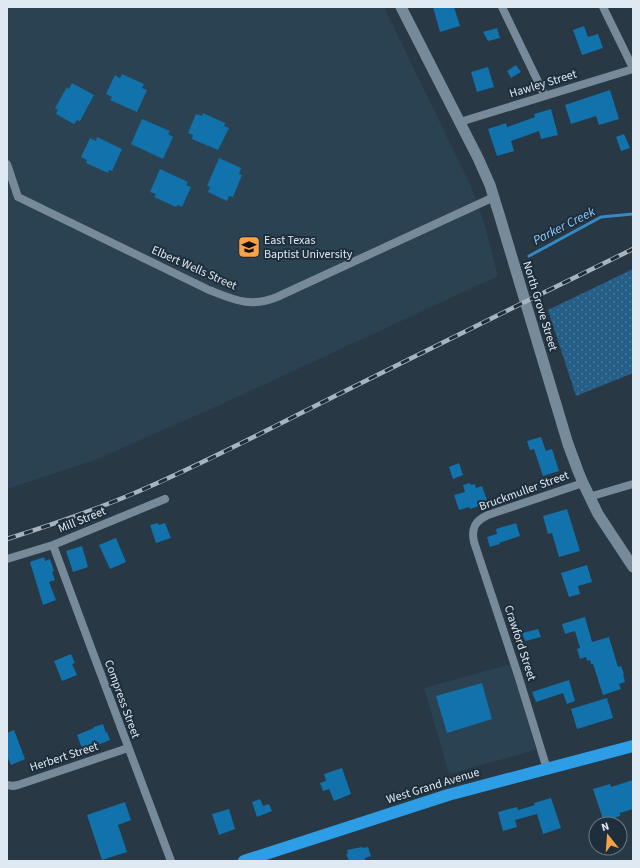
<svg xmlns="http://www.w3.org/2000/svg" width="640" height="868" font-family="'Source Sans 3',sans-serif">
<defs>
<pattern id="park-dots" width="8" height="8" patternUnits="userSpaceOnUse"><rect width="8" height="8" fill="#255e86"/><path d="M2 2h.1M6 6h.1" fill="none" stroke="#447598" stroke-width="1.8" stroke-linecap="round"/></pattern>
</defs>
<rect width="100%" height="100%" fill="#283845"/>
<!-- built -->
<path fill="#2b4253" d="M7,7H384L470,184L483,219L498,276L222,404L95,460L7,489Z
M511,664L536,750L449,774L424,688Z"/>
<!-- park -->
<path fill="url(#park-dots)" d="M633,269V373L576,396L548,310Z"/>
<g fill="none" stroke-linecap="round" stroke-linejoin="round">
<!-- stream -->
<path stroke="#338ac6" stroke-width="3" d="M529,256L601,217L633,214"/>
</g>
<!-- building -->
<path fill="#1172ac" d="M433,7H454L460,26L440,32Z
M584,26L588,37L598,34L603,48L582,55L573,30Z
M497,28L500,38L488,41L483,32Z
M516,65L521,72L511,78L507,71Z
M488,67L494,87L477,92L471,72Z
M122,74L144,84L142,88L147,90L137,112L110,100L112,97L106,94L115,75L120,78Z
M72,83L94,95L80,121L77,120L74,124L56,114L58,110L55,108L67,87L69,89Z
M610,90L619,119L599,125L596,116L571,124L565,105Z
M551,109L558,135L541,139L539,131L511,141L514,151L497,156L488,129L506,123L507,127L535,117L534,114Z
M203,113L225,123L224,126L229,128L218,150L192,139L193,135L188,133L196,114L202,116Z
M142,119L170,131L168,134L173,137L163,159L131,144Z
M624,134L630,148L621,151L616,137Z
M97,137L122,149L112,171L109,170L108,173L86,163L87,160L81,157L90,138L96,141Z
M219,158L241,168L239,174L242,175L233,197L229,196L227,201L208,192L210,187L207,186Z
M160,169L188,182L186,185L191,187L182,207L178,205L176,207L154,197L156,194L150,192Z
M541,437L546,451L552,449L559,471L543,476L534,449L530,450L527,441Z
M459,463L463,475L453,479L449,467Z
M470,483L471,485L475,484L476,488L482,486L488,503L470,509L469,507L459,510L454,495L465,492L463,485Z
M567,509L580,551L559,557L552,533L548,534L543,516Z
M158,523L159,525L165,523L171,538L156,543L150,525Z
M516,523L520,536L499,543L500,544L490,547L487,537L497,534L496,529Z
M116,538L126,562L110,569L99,545Z
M82,546L88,567L73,572L66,551Z
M44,557L45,561L50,559L54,571L52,572L55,580L49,582L56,600L43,605L30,562Z
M587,565L592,582L578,586L580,594L569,597L561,573Z
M585,617L592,642L609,637L618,667L621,666L624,674H623L625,682L619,684L621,689L603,695L593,664H591L590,660L587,661L586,657L580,659L577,649L580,648L575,631L565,634L562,624Z
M538,629L541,637L525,641L522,633Z
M71,654L75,663L72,664L77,675L62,681L54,661Z
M569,680L575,701L567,704L563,693L536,702L532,692Z
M482,683L492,719L447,733L436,696Z
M607,698L613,718L577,729L571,709Z
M103,724L106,733L107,732L110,740L83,751L77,735L94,728V727Z
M14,730L25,759L11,765L7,756V733Z
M342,768L351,794L334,801L329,789L323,791L320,783L326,781L324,774Z
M633,780V809L620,813V816L604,822L593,789L610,784L611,787Z
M551,798L561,828L543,834L537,814L515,820L517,827L503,831L498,812L517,807L518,810L535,805L534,803Z
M260,799L263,806L269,804L272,811L257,817L252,802Z
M125,802L131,820L118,825L127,852L102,860L87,815Z
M229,809L235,829L219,835L212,814Z
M362,847L363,848L368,847L371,856L365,858V861H349L346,854L348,853L347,850Z"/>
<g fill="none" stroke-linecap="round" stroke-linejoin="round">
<!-- street -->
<path stroke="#778a99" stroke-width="8" d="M502,7L545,96
M603,7L633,68
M460,122L633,69
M7,164L18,197L209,290C235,300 250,308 277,297L494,197
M589,497L633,484
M53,545L90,645L171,861
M7,559L53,545L165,499
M547,769L518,675L474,542C471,528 475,521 488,515L583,483
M7,785L13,786L18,785L128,748"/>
<!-- secondary -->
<path stroke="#778a99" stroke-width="11" d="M401,7L478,158L490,185L499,214L568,444L578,471L583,483L598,514L633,567"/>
<!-- highway -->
<path stroke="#2d9de6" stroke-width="12" d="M244,861L448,795L633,746"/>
<!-- rail casing -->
<g stroke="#a8b4be" stroke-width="4.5">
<path id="rail" d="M7,539C51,525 95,510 137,492C203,464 267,430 331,398C432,348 532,298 633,249"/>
</g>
<!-- rail -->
<use href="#rail" stroke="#1e2e3b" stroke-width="3" stroke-dasharray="9" stroke-linecap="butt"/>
</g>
<!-- icons -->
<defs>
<g id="university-square" transform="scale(1.15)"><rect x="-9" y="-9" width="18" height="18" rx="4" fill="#f7a149" stroke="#1e2e3b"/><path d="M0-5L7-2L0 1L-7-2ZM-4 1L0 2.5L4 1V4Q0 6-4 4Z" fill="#111"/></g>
</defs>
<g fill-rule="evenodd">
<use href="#university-square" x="249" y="247"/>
</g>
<g text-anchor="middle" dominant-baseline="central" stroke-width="4" stroke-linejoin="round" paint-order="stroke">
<!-- street labels -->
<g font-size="12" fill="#dfe9f2" stroke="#1e2e3b">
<text transform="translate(543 84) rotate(-17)">Hawley Street</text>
<text transform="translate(194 268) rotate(24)">Elbert Wells Street</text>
<text transform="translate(540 306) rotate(73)">North Grove Street</text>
<text transform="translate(524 491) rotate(-20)">Bruckmuller Street</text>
<text transform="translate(82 520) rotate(-22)">Mill Street</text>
<text transform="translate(520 643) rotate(72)">Crawford Street</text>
<text transform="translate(122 699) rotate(70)">Compress Street</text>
<text transform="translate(64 757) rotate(-18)">Herbert Street</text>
<text transform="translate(433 786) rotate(-17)">West Grand Avenue</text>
</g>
<!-- poi labels -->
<g font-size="12" fill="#dfe9f2" stroke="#1e2e3b" text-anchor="start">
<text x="264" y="240">East Texas<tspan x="264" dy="14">Baptist University</tspan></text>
</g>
<!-- water labels -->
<g font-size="13" font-style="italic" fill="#91cdfd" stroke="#1e2e3b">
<text transform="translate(564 226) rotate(-27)">Parker Creek</text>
</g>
</g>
<!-- border -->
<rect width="640" height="868" fill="none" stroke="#dfe9f2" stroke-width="16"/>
<!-- north arrow -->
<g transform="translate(608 836) rotate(343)"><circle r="19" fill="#1e2e3b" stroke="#6b7984"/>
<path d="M0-3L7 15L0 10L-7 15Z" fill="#f7a149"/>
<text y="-6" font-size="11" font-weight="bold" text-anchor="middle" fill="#dfe9f2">N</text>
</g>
</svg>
